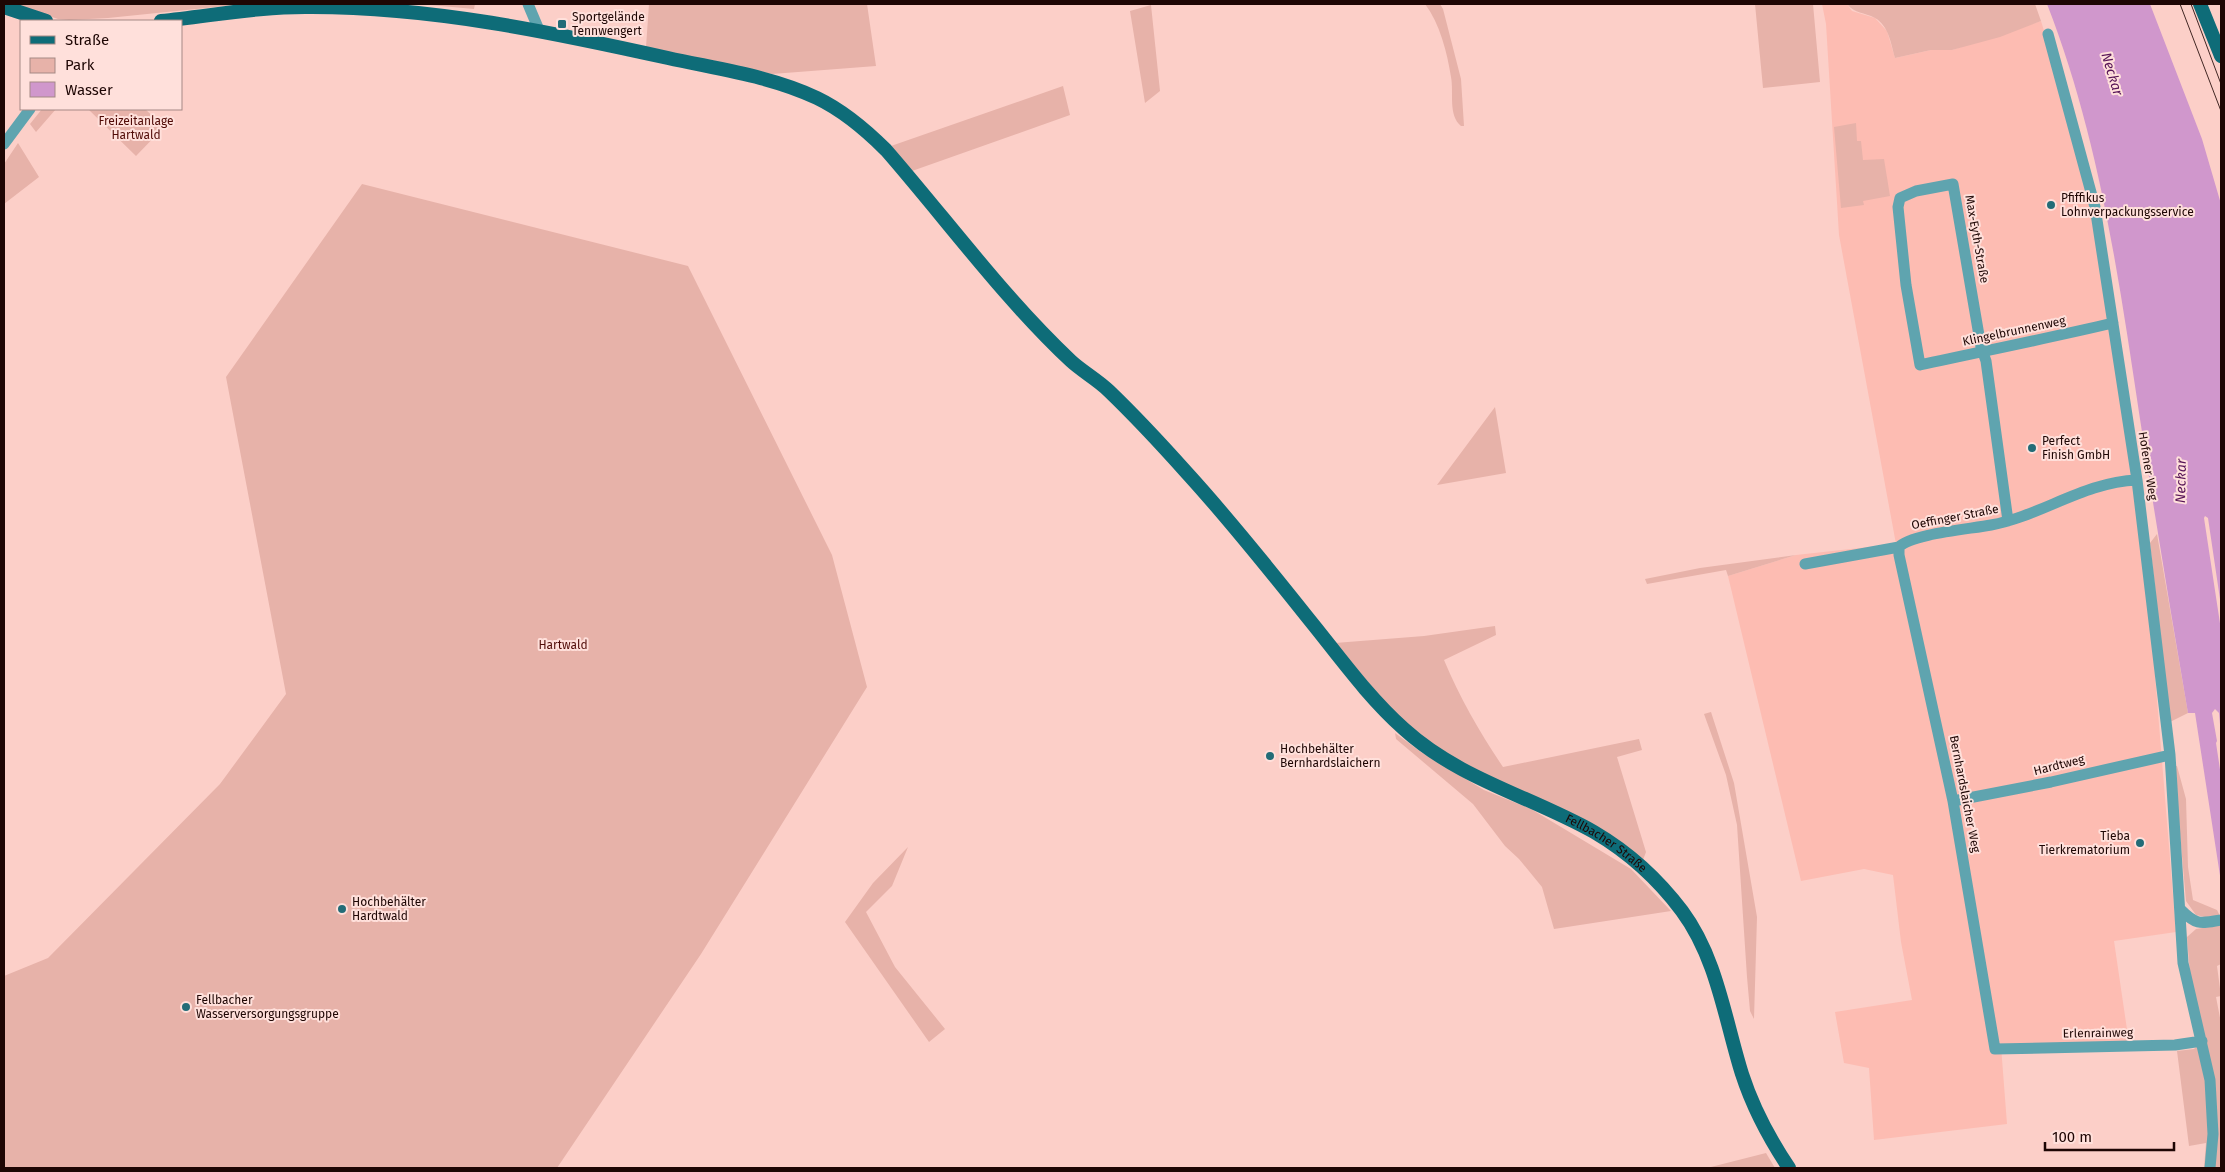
<svg xmlns="http://www.w3.org/2000/svg" width="2225" height="1172" font-family="'Fira Sans',sans-serif">
<rect width="100%" height="100%" fill="#fccfc8"/>
<!-- built -->
<path fill="#fdbcb2" d="M1822,4H1847L1852,11L1875,18L1887,31L1895,58L1931,50H1952L2041,21L2079,145L2137,480L2150,614L2176,932L2114,941L2129,1043L2001,1046L2007,1124L1874,1140L1869,1068L1844,1063L1835,1012L1912,1000L1901,942L1893,875L1864,869L1801,881L1728,576L1796,555L1896,544L1839,235L1826,24Z"/>
<!-- green -->
<path fill="#e7b2a9" d="M13,4H245L108,18L69,20L58,19Z
M419,4H475L474,9Z
M649,4H867L876,66L772,74L646,47Z
M1425,4H1440L1443,9L1461,79L1464,126H1461C1448,115 1454,93 1451,77C1447,52 1440,24 1425,4Z
M1755,4H1813L1820,82L1763,88Z
M1847,4H2035L2041,21L2000,37L1952,50H1931L1895,58C1891,44 1889,26 1875,18C1864,12 1855,14 1847,4Z
M1151,5L1160,91L1145,103L1130,11Z
M1063,86L1070,115L912,171L891,146Z
M42,109H56L36,132L30,124Z
M88,109H145L164,127L136,156Z
M1856,123L1857,141H1861L1863,160L1884,159L1890,196L1863,201L1864,205L1841,208L1834,127Z
M18,143L39,177L4,204V164Z
M362,184L688,266L832,555L867,687L701,954L557,1168H4V976L48,958L220,784L286,694L226,377Z
M1495,407L1506,473L1437,485Z
M2157,534L2188,713L2170,722L2150,543Z
M1796,555L1728,576L1726,570L1647,584L1645,579L1700,568Z
M1495,626L1496,635L1444,660C1460,698 1480,733 1503,767L1639,739L1642,750L1617,757L1646,852L1643,860L1478,774L1420,738L1396,715L1335,643L1424,636Z
M1711,712L1734,783L1757,917L1754,1019L1750,1011L1747,977L1737,825L1726,775L1704,714Z
M1395,733L1421,752L1484,790L1531,809L1631,869L1671,911L1554,929L1542,887L1519,859L1505,846L1473,804L1396,739Z
M2174,766H2177L2186,799L2188,867L2193,900L2217,910L2220,916L2209,918L2196,915L2186,901Z
M908,847L892,886L866,912L895,967L945,1029L929,1042L845,922L873,883Z
M2220,925L2221,964L2217,966L2221,996L2216,997L2221,1023V1168H2204L2206,1143L2189,1146L2177,1051L2194,1049L2202,1041L2190,975L2187,937L2196,929Z
M1766,1153L1775,1168H1707Z"/>
<!-- water -->
<path fill="#d097cc" d="M2047,4H2150L2202,139L2221,204V606L2208,518L2205,516L2204,518L2221,630V736L2219,713L2215,709L2212,713L2217,741L2216,743L2221,776V882L2195,713H2188C2171,615 2155,517 2140,419C2119,279 2099,137 2047,4Z"/>
<g fill="none" stroke-linecap="round" stroke-linejoin="round">
<!-- minor -->
<path stroke="#5fa4af" stroke-width="11" d="M528,4L539,30
M2048,34L2095,207L2137,480L2170,755L2183,963L2210,1080L2213,1134L2210,1168
M4,144L30,109
M2008,521L1986,361L1981,347L1953,184L1916,191L1900,198L1898,207L1906,285L1920,365C1984,351 2049,338 2113,323
M1899,547V555L1953,801L1995,1049L2175,1045L2202,1041
M1805,564L1899,547C1910,534 1971,529 1991,525C2041,516 2084,482 2137,480
M1953,801L2051,782L2170,755
M2180,909C2196,925 2199,924 2221,920"/>
<!-- major -->
<g stroke="#0e6c78" stroke-width="14">
<path d="M2200,4L2221,56"/>
<path d="M4,7L46,21"/>
<path id="s1" d="M161,21C211,16 262,6 312,7C432,7 551,32 668,58C717,69 771,76 817,98C844,111 866,130 886,150C947,220 1003,297 1071,361C1083,372 1098,380 1109,391C1136,417 1162,445 1187,473C1229,519 1269,569 1308,618C1339,656 1367,696 1404,729C1459,779 1530,796 1594,832C1628,852 1658,879 1682,911C1717,958 1725,1020 1742,1074C1753,1108 1769,1138 1789,1168"/>
</g>
<!-- tram -->
<path stroke="#422724" stroke-width="1" d="M2180,4L2221,111
M2191,4L2221,84"/>
</g>
<!-- markers -->
<g fill="#236c77" stroke="#ffe0db" stroke-width="2">
<rect x="557" y="19" width="10" height="10" rx="2.5"/>
<circle cx="2051" cy="205" r="5"/>
<circle cx="2032" cy="448" r="5"/>
<circle cx="1270" cy="756" r="5"/>
<circle cx="2140" cy="843" r="5"/>
<circle cx="342" cy="909" r="5"/>
<circle cx="186" cy="1007" r="5"/>
</g>
<g text-anchor="middle" dominant-baseline="central" stroke-width="4" stroke-linejoin="round" paint-order="stroke">
<!-- poi labels -->
<g font-size="12" fill="#1e0604" stroke="#ffe0db" text-anchor="start">
<text x="572" y="17">Sportgelände<tspan x="572" dy="14">Tennwengert</tspan></text>
<text x="2061" y="198">Pfiffikus<tspan x="2061" dy="14">Lohnverpackungsservice</tspan></text>
<text x="2042" y="441">Perfect<tspan x="2042" dy="14">Finish GmbH</tspan></text>
<text x="1280" y="749">Hochbehälter<tspan x="1280" dy="14">Bernhardslaichern</tspan></text>
<text x="2130" y="836" text-anchor="end">Tieba<tspan x="2130" dy="14">Tierkrematorium</tspan></text>
<text x="352" y="902">Hochbehälter<tspan x="352" dy="14">Hardtwald</tspan></text>
<text x="196" y="1000">Fellbacher<tspan x="196" dy="14">Wasserversorgungsgruppe</tspan></text>
</g>
<!-- park labels -->
<g font-size="12" fill="#510b07" stroke="#ffe0db">
<text x="136" y="121">Freizeitanlage<tspan x="136" dy="14">Hartwald</tspan></text>
<text x="563" y="645">Hartwald</text>
</g>
<!-- street labels -->
<g font-size="12" fill="#1e0604" stroke="#ffe0db">
<text transform="translate(1977 239) rotate(80)">Max-Eyth-Straße</text>
<text transform="translate(2014 331) rotate(-12)">Klingelbrunnenweg</text>
<text transform="translate(2148 466) rotate(81)">Hofener Weg</text>
<text transform="translate(1955 517) rotate(-11)">Oeffinger Straße</text>
<text transform="translate(2059 765) rotate(-14)">Hardtweg</text>
<text transform="translate(1965 794) rotate(79)">Bernhardslaicher Weg</text>
<text stroke="none"><textPath href="#s1" startOffset="1765">Fellbacher Straße</textPath></text>
<text transform="translate(2098 1033) rotate(-1)">Erlenrainweg</text>
</g>
<!-- water labels -->
<g font-size="14" font-style="italic" fill="#581557" stroke="#ffe0db">
<text transform="translate(2112 74) rotate(73)">Neckar</text>
<text transform="translate(2181 481) rotate(-89)">Neckar</text>
</g>
</g>
<!-- border -->
<rect width="2225" height="1172" fill="none" stroke="#1e0604" stroke-width="10"/>
<!-- legend -->
<rect x="20" y="20" width="162" height="90" fill="#ffe0db" stroke="#a58985"/>
<rect x="30" y="36" width="25" height="8" fill="#0e6c78" stroke="#a58985"/>
<text x="65" y="45" font-size="15" fill="#1e0604">Straße</text>
<rect x="30" y="58" width="25" height="15" fill="#e7b2a9" stroke="#a58985"/>
<text x="65" y="70" font-size="15" fill="#1e0604">Park</text>
<rect x="30" y="82" width="25" height="15" fill="#d097cc" stroke="#a58985"/>
<text x="65" y="95" font-size="15" fill="#1e0604">Wasser</text>
<!-- scale -->
<path d="M2045 1142v8h129v-8" fill="none" stroke="#1e0604" stroke-width="2.5"/>
<text x="2052" y="1142" font-size="15" fill="#1e0604" stroke="#ffe0db" stroke-width="4" paint-order="stroke">100 m</text>
</svg>
